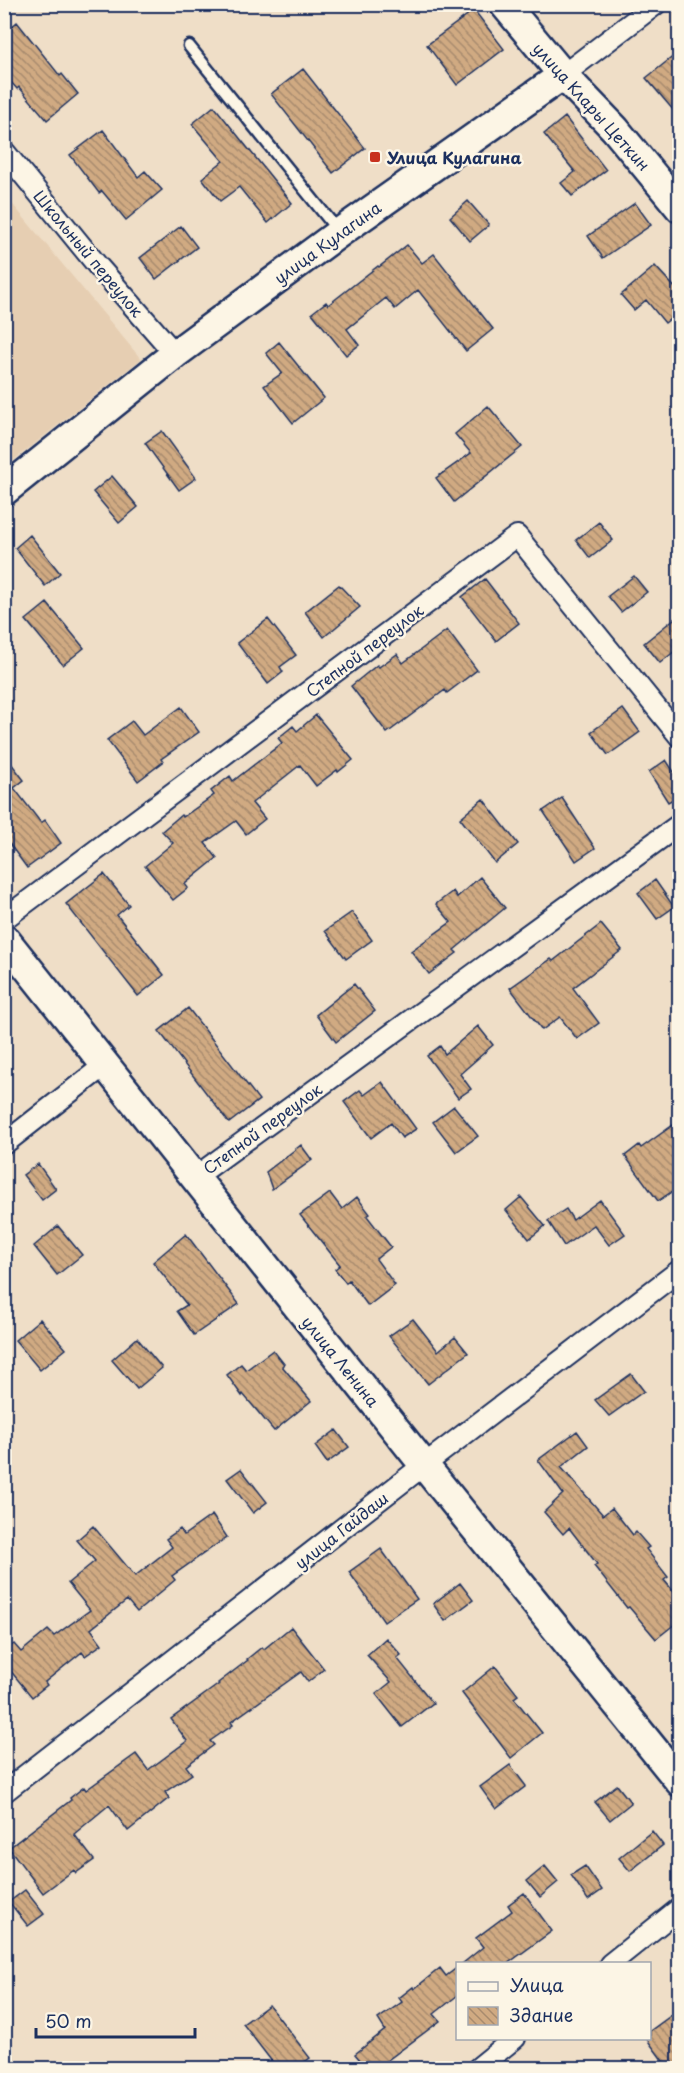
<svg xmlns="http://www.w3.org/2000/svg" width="684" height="2073" font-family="'Playpen Sans',sans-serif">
<defs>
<pattern id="building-back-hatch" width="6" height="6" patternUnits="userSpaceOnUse" patternTransform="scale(1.5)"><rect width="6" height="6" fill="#d0aa82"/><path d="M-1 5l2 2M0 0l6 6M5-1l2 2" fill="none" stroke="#a88b6e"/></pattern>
</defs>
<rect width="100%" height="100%" fill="#efdec7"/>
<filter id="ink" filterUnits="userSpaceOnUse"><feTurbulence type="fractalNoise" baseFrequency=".0167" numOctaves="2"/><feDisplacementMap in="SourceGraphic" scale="12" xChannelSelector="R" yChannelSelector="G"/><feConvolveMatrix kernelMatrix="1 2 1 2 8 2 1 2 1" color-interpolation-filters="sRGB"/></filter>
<g filter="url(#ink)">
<!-- built -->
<path fill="#e6ceb2" d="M5,195L141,359L5,467H4Z"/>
<!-- building -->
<path fill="url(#building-back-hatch)" stroke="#1b2f5e" stroke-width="1.5" d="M474,10L504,49L457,85L427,45Z
M17,22L60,76L62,74L78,94L47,120L19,87L17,89L4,74V33Z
M680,51V118L646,78Z
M303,69L365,148L333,173L271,94Z
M214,106L292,203L268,223L239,187L220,201L202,178L223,161L192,124Z
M565,117L606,170L572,196L561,183L575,172L544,134Z
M103,130L138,177L145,171L162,190L126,220L102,191L99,193L70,155Z
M468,201L489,225L470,241L450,217Z
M635,203L651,225L603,258L588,236Z
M181,226L197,247L156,279L140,258Z
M407,245L422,263L434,254L493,329L466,351L418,290L395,309L386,298L347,329L359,345L346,355L312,313L326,302L328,305L378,266L379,267Z
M655,266L680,293V311L665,323L646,300L634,310L621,295Z
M279,342L324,398L293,423L264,386L282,373L266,353Z
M488,406L522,447L454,502L436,478L471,453L455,434Z
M162,431L196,478L179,490L145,443Z
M112,476L138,507L119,523L93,492Z
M599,522L613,540L590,558L576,540Z
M30,535L60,573L45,586L15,548Z
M634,576L647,592L621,612L608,596Z
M485,579L519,623L496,641L462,597Z
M339,585L360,607L324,637L305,612Z
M47,603L84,648L63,665L26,620Z
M680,614V647L660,663L644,643Z
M268,619L296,655L280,667L283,672L268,684L237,643Z
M447,630L477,670L447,693L445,690L387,733L351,686L377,665L379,667L397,654L403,663Z
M181,707L199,732L161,759L163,762L138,781L107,740L132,721L143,735Z
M623,709L640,732L608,755L591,732Z
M316,715L353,760L338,772L337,770L316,786L300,765L252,803L265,819L246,834L236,821L205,843L217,858L185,884L188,888L173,900L145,866L173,843L162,831L181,815L183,817L214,795L211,791L230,776L233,781L282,743L278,738L293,726L297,731Z
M4,754L24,780L14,788L41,823L45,820L61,843L27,868L5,838Z
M666,760L680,781V795L668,802L649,772Z
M562,798L595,848L576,861L543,811Z
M483,799L518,844L495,863L460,818Z
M104,874L129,905L117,915L164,975L138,996L66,904Z
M480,877L505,908L454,950L457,953L429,974L411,951L451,922L436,904L453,891L457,897Z
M655,880L674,907L657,919L638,893Z
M352,912L372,940L346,959L325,931Z
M601,924L622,950L573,988L599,1023L577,1039L560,1017L542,1030L510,988L551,959L553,961Z
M354,984L375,1011L336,1042L316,1015Z
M188,1008L259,1100L229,1123L159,1031Z
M478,1026L493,1045L460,1074L471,1089L458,1098L427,1056L440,1046L445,1054Z
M382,1082L416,1129L402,1138L391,1123L371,1138L344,1102L360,1090L364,1095Z
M454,1106L478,1136L456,1152L433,1122Z
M680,1120V1186L658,1201L625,1156L639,1145L641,1148Z
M301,1145L312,1160L272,1189L266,1172Z
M38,1164L56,1189L42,1200L23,1175Z
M330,1193L342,1209L357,1197L370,1214L367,1216L391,1247L376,1259L395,1285L368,1306L349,1280L346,1283L335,1269L340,1265L300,1215Z
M521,1197L545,1226L529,1239L506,1210Z
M600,1200L625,1234L609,1245L594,1225L564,1246L548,1221L566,1209L573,1220Z
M58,1226L82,1255L57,1275L34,1246Z
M186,1234L239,1304L194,1335L177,1311L187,1305L153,1262Z
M40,1319L66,1349L40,1370L15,1340Z
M413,1319L438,1351L455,1337L468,1353L428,1384L389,1336Z
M137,1338L162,1368L137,1389L112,1360Z
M273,1350L284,1364L282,1366L311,1401L274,1431L243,1394L242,1396L227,1375L241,1364L246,1370Z
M631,1374L644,1391L609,1416L595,1400Z
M336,1430L349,1447L327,1463L315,1446Z
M577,1431L588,1446L561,1467L603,1515L612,1508L633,1535L636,1532L649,1547L646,1549L668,1577L664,1580L680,1599V1620L656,1639L629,1607L627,1608L594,1566L597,1564L569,1528L563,1534L544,1512L563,1494L538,1460Z
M241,1469L267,1502L253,1513L227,1479Z
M212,1515L227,1537L172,1576L175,1580L137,1612L127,1600L91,1629L102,1644L85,1656L82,1652L45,1682L47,1685L32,1697L4,1663V1651L14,1644L21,1652L48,1630L54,1636L90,1610L68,1583L95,1561L77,1540L93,1526L135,1576L172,1547L166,1539L180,1529L184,1535Z
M381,1549L417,1599L384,1622L349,1572Z
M460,1583L473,1600L445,1621L433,1604Z
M291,1627L324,1669L308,1682L301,1672L231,1722L233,1725L210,1741L214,1745L186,1766L192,1774L165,1792L169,1798L128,1831L109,1805L74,1834L94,1860L76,1873L74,1870L43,1893L9,1848L71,1800L70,1798L84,1787L86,1790L136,1754L148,1770L187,1741L171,1719L219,1684L218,1683L248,1660L247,1659L262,1647L264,1649Z
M386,1638L401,1655L397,1658L433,1703L402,1727L376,1694L391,1682L367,1655Z
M495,1666L518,1695L514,1698L542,1733L511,1758L462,1693Z
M510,1765L526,1786L496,1809L480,1787Z
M617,1785L631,1803L610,1820L595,1802Z
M652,1831L663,1845L630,1871L619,1858Z
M545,1866L558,1882L540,1897L527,1881Z
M585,1866L602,1890L588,1900L571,1875Z
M25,1890L44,1914L28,1926L9,1902Z
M524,1893L552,1931L507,1964H462L483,1947L476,1938L512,1911L508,1905Z
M458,1967V1995L434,2014L440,2021L377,2068H367L355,2054L385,2030L378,2019L402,2002L399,1998L413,1987L414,1989L440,1968L446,1976Z
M269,2005L310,2058L296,2068H277L243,2024Z
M680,2009V2068H668L646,2038H650V2031Z"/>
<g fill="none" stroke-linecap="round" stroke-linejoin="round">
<!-- lane casing -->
<g stroke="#1b2f5e" stroke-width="15">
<path id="lane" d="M189,46L339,232"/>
</g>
<!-- street casing -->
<g stroke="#1b2f5e" stroke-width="24">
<path id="street" d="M563,75L656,4
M4,151L97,265L175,354
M4,919L517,536L680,737
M4,1144L106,1064
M194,1178L680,824
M4,1792L424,1465L680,1270
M610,1964L680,1908
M478,2068L515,2038"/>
</g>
<!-- secondary casing -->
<g stroke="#1b2f5e" stroke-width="33">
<path id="secondary" d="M504,4L563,75L615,129L680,208
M4,491L175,354L339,233L563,75
M4,938L424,1465L680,1782"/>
</g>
<!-- lane -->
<use href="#lane" stroke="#fcf5e5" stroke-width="10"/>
<!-- street -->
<use href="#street" stroke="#fcf5e5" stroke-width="20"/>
<!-- secondary -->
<use href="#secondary" stroke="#fcf5e5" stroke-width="28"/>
</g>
</g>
<!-- markers -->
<rect fill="#c8321e" stroke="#fcf5e5" stroke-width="2" x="369" y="151" width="12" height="12" rx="3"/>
<g text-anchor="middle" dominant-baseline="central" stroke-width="5" stroke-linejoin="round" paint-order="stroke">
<!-- street labels -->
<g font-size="16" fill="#1b2f5e" stroke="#fcf5e5">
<text transform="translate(592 106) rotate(48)">улица Клары Цеткин</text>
<text transform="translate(327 242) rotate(-36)">улица Кулагина</text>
<text transform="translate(89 253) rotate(50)">Школьный переулок</text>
<text transform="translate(364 650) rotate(-37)">Степной переулок</text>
<text transform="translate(262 1128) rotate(-36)">Степной переулок</text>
<text transform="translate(341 1361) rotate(51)">улица Ленина</text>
<text transform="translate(341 1530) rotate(-38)">улица Гайдаш</text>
</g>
<!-- poi labels -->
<g font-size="16" font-weight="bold" fill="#1b2f5e" stroke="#fcf5e5" text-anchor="start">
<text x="387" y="157">Улица Кулагина</text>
</g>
</g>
<!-- margin -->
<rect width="684" height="2073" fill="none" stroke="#fcf5e5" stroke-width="24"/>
<rect x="12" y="12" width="660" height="2049" fill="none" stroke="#1b2f5e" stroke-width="2" filter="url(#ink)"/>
<!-- legend -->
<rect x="456" y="1962" width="195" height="78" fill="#fcf5e5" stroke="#a2a6af" stroke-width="1.5"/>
<rect x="468" y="1982" width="30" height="9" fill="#fcf5e5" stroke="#a2a6af" stroke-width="1.5"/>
<text x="510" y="1992" font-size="18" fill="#1b2f5e">Улица</text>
<rect x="468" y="2007" width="30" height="18" fill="url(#building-back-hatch)" stroke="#a2a6af" stroke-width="1.5"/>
<text x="510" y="2022" font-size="18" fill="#1b2f5e">Здание</text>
<!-- scale -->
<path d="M36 2028v9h159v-9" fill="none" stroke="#1b2f5e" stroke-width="3"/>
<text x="45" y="2028" font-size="18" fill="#1b2f5e" stroke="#fcf5e5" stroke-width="4.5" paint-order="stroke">50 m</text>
</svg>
